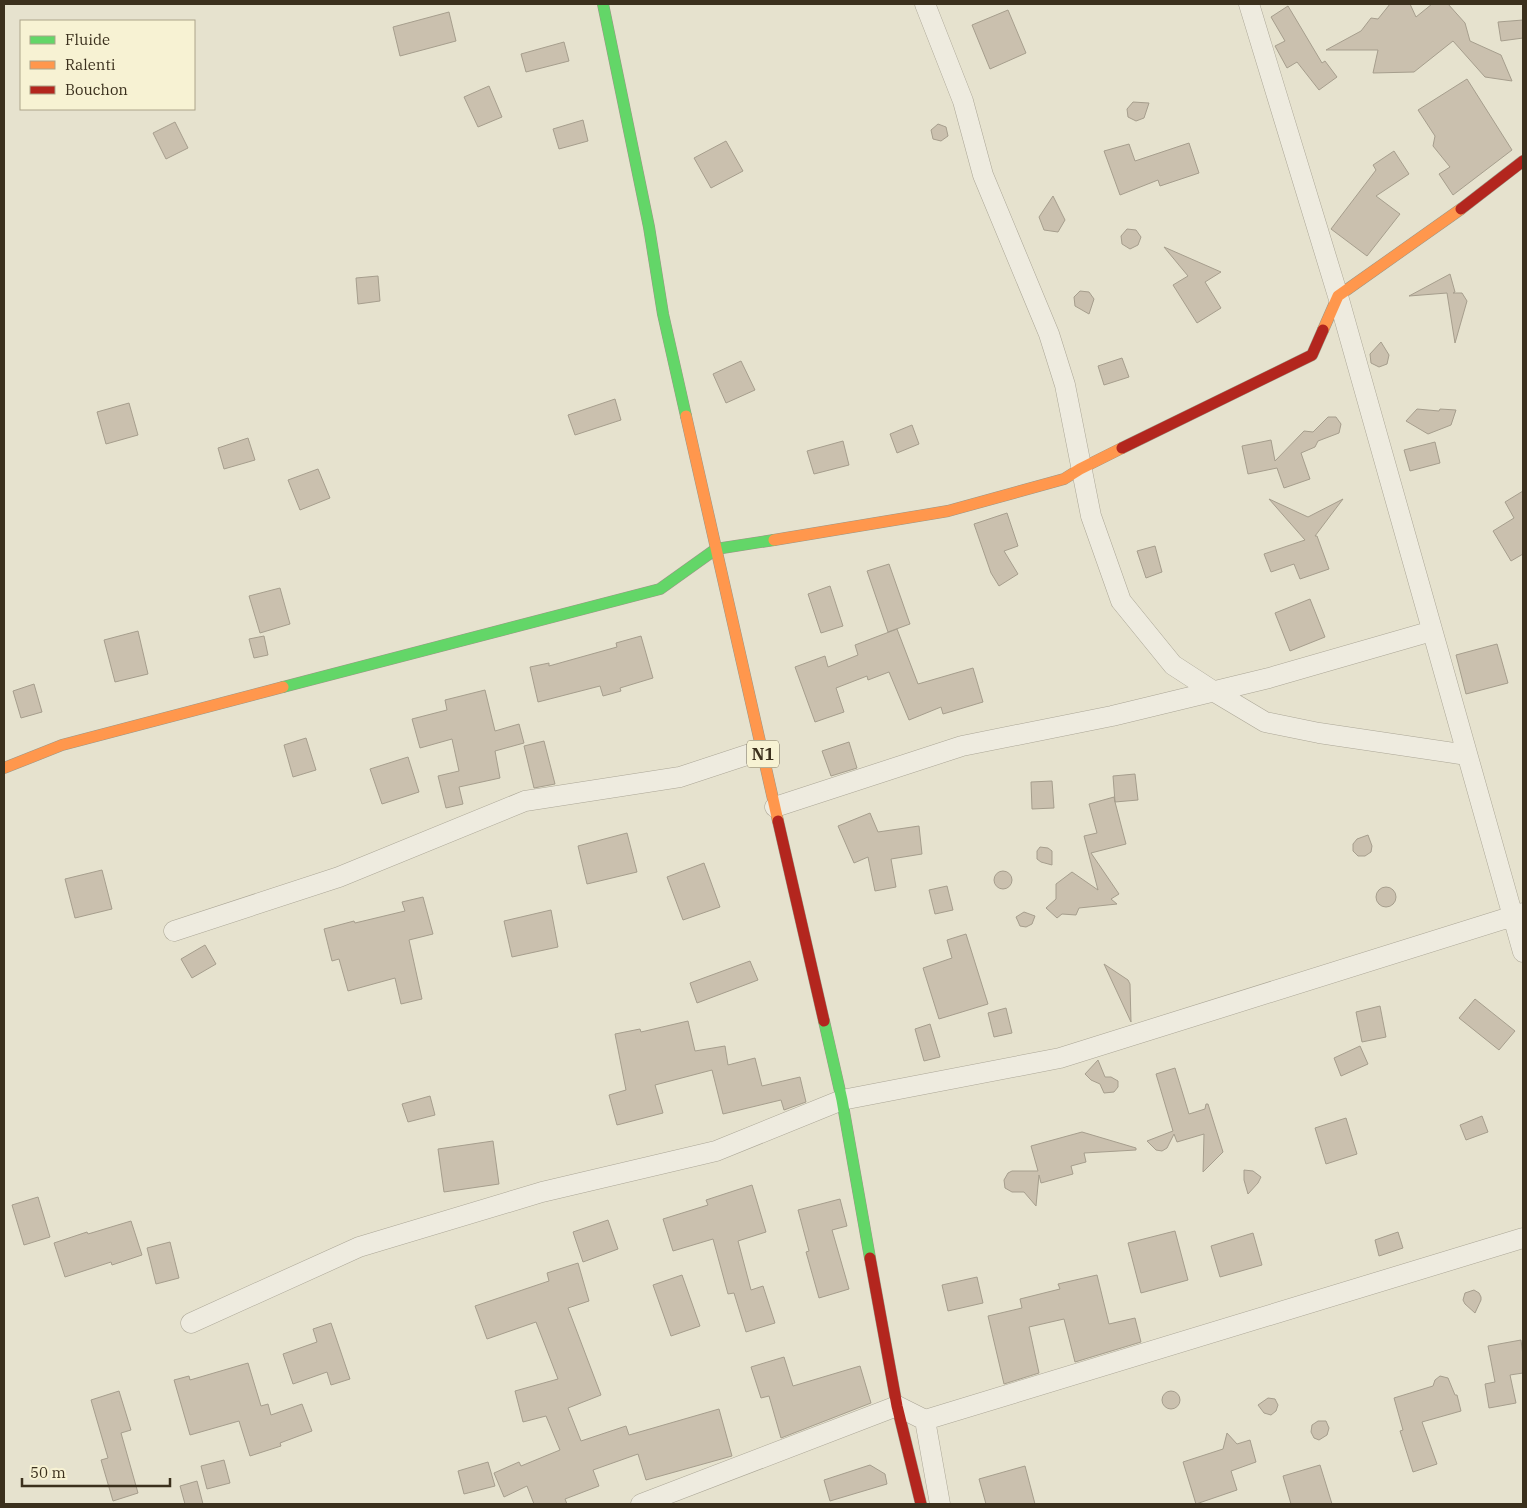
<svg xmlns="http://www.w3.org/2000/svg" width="1527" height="1508" font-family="'IBM Plex Serif',serif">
<rect width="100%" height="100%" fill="#e6e2ce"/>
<!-- building -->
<path fill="#cac0ae" stroke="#a69e8d" d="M1390,4H1410L1416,17L1432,4H1448L1465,23L1470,41L1501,55L1512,81L1485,77L1453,41L1414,72L1373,73L1378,50H1326L1361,31L1371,18L1378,19Z
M1288,6L1322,63L1325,61L1337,77L1319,90L1297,62L1287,68L1275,46L1285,41L1271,17Z
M1008,10L1026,53L990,69L972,25Z
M449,12L456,41L400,56L393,27Z
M1523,20V38L1501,41L1498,22Z
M564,42L569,61L526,72L521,54Z
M1467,79L1512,150L1453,195L1439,174L1450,167L1433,146L1435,136L1418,110Z
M489,86L502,117L478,127L464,97Z
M1133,102L1149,103L1144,118L1136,121L1128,117L1127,109Z
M583,120L588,141L559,149L553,129Z
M175,122L188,148L166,159L153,133Z
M938,124L946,127L948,136L941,141L933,139L931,130Z
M726,141L743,171L711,188L694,158Z
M1189,143L1199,173L1160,186L1158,180L1120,195L1104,151L1129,144L1135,161Z
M1394,151L1409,174L1376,196L1400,214L1367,256L1331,229L1376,170L1373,165Z
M1053,196L1065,220L1058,232L1044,230L1039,217Z
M1127,229L1136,230L1141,237L1138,245L1130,249L1122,244L1121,236Z
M1164,247L1221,272L1205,282L1221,308L1197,323L1173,285L1188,276Z
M1450,274L1455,292L1453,293H1462L1467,301L1455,343L1447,293L1409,296Z
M378,276L380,301L358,304L356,278Z
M1080,291L1089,292L1094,299L1089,314L1075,306L1074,297Z
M1381,342L1389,355L1387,364L1379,367L1371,363L1370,354Z
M1122,358L1129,377L1104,385L1098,366Z
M741,361L755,390L726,403L713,374Z
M615,399L621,420L575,435L568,415Z
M129,403L138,435L106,444L97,412Z
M1417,409L1439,411L1440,409L1456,410L1451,425L1428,434L1406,421Z
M1328,417H1336L1341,424L1339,433L1318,441L1315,447L1301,453L1310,479L1284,488L1277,468L1248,474L1242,446L1271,440L1275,461L1304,431L1313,432Z
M912,425L919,444L897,453L890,434Z
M248,438L255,460L224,469L218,448Z
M843,441L849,465L814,474L807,451Z
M1435,442L1440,463L1410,471L1404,450Z
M318,469L330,498L300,510L288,480Z
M1523,491V554L1511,561L1493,531L1514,518L1505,502Z
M1269,499L1308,517L1343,499L1315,536H1317L1329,569L1300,579L1294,564L1271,572L1264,554L1305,540Z
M1007,513L1018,546L1004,551L1018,574L999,586L991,573L974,524Z
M1155,546L1162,572L1146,578L1137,551Z
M889,564L910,624L888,632L867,571Z
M830,586L843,626L821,633L808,594Z
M280,588L290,624L260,633L249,596Z
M1310,599L1325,637L1290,651L1275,613Z
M897,629L918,684L973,668L983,702L943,714L941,707L909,720L889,672L868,680L867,676L836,688L844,712L815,722L795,667L825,656L828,667L858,655L855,645Z
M138,631L148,674L115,682L104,640Z
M264,636L268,655L254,658L249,639Z
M641,636L653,678L620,688L621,691L603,696L600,686L538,702L530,667L549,663V666L617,647L616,643Z
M1497,644L1508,683L1466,694L1456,655Z
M34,684L42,712L21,718L13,691Z
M485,690L495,731L519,724L524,743L495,751L500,778L459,787L463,804L446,808L438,776L459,771L452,739L420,748L412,719L447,710L445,700Z
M306,738L316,770L293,777L284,745Z
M544,741L555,784L534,788L524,746Z
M849,742L857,768L831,776L822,751Z
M408,757L419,792L382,804L370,769Z
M1135,774L1138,800L1115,802L1126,844L1091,853L1119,894L1111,899L1117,904L1079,908L1076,915L1062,914L1057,918L1046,908L1056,899V884L1072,872L1098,890L1084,836L1097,833L1089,804L1114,797L1115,802L1113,776Z
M1052,781L1054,808L1032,809L1031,782Z
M870,813L878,832L919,826L922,854L891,859L896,887L875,891L868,857L854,863L838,826Z
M627,833L637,872L587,884L578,846Z
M1368,835L1372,846L1371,852L1365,856H1358L1353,851V844L1357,839Z
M1040,847L1048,848L1052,851V865L1041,862L1037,859V851Z
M704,863L720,907L683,920L667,877Z
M102,870L112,909L75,918L65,879Z
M994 880a9 9 0 1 1 18 0a9 9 0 1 1-18 0Z
M947,886L953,910L935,914L929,890Z
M1376 897a10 10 0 1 1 20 0a10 10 0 1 1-20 0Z
M423,897L433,934L409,940L422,999L401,1004L395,978L348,991L339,959L332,961L324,929L354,921L355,923L405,911L402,902Z
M551,910L558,947L512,957L504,921Z
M1024,912L1035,916L1032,924L1026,927L1020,926L1016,917Z
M966,934L988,1004L939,1019L923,968L952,958L947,940Z
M205,945L216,964L192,978L181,959Z
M750,961L758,980L697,1003L690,983Z
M1104,964L1128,980L1130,984L1131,1022Z
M1475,999L1515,1031L1499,1050L1459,1018Z
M1380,1006L1386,1037L1362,1042L1356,1012Z
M1006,1008L1012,1033L994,1037L988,1013Z
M688,1021L695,1051L725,1046L728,1065L755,1058L762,1086L800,1077L806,1102L784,1110L781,1100L723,1114L712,1070L655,1085L663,1113L617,1125L609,1095L626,1090L615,1034L640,1029L641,1032Z
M930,1024L940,1057L924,1061L915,1029Z
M1360,1046L1368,1064L1341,1076L1334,1058Z
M1098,1060L1105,1077H1111L1118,1081V1087L1114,1092L1104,1093L1100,1084L1091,1080L1085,1074Z
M1175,1068L1189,1114L1205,1109L1206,1104H1208L1223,1152L1203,1172L1204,1134L1177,1142L1174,1134L1167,1148L1162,1151L1156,1150L1147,1141L1173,1131L1156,1074Z
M430,1096L435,1115L408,1122L402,1104Z
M1482,1116L1488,1132L1466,1140L1460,1125Z
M1346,1118L1357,1154L1326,1164L1315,1128Z
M1082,1132L1136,1148V1150L1084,1153L1086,1162L1071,1166L1073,1174L1041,1183L1039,1175L1036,1206L1024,1192H1012L1005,1188L1004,1180L1008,1173L1012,1171H1038L1031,1146Z
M493,1141L499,1184L444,1192L438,1149Z
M1244,1170L1253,1171L1261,1177L1258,1183L1248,1194L1244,1180Z
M752,1185L766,1232L738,1241L751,1290L763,1286L775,1323L746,1332L734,1293L728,1294L713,1239L673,1251L663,1219L708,1205L706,1200Z
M38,1197L50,1237L24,1245L12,1205Z
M840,1199L847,1226L832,1230L849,1289L819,1298L806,1252L809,1251L798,1210Z
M608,1220L618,1249L583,1262L573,1232Z
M131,1221L142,1255L112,1265L111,1262L65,1277L54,1243L87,1232L88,1234Z
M1175,1231L1188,1280L1141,1293L1128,1243Z
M1398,1232L1403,1248L1379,1256L1375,1240Z
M1253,1233L1262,1265L1220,1277L1211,1246Z
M170,1242L179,1278L156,1284L147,1248Z
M578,1263L589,1301L568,1308L601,1395L568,1408L581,1441L626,1426L629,1435L719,1409L732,1456L646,1480L638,1454L593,1470L599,1486L565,1499L567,1504H534L527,1486L504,1497L494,1473L519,1462L521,1466L560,1450L546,1416L523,1422L515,1391L558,1379L536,1322L487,1339L475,1306L549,1281L547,1273Z
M682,1275L700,1326L671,1336L653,1285Z
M1097,1275L1109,1324L1135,1318L1141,1342L1075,1362L1064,1319L1029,1327L1039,1373L1004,1384L988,1316L1022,1308L1020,1299L1060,1289L1058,1284Z
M977,1277L983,1303L948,1311L942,1285Z
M1474,1290L1479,1293L1481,1297V1300L1475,1313L1465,1304L1463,1300L1465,1293Z
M331,1323L350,1379L331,1385L327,1372L293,1384L283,1354L317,1342L313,1329Z
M1521,1340L1523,1356V1373L1510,1375L1516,1403L1489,1408L1485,1384L1495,1382L1488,1346Z
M784,1357L793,1386L860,1366L871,1403L781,1438L769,1396L761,1398L751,1367Z
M248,1363L261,1406L268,1404L271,1415L302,1404L312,1431L280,1443L281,1446L250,1456L239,1421L190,1435L174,1380L189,1376L190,1380Z
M1440,1376L1448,1378L1455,1395H1457L1461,1411L1422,1422L1437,1464L1413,1472L1400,1431L1403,1430L1394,1398L1433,1386L1435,1380Z
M119,1391L131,1430L121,1433L138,1493L113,1501L101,1460L108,1458L91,1400Z
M1162 1400a9 9 0 1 1 18 0a9 9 0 1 1-18 0Z
M1268,1398L1275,1399L1278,1405L1276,1411L1271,1415L1264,1413L1258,1405Z
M1318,1421H1326L1329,1428L1327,1435L1319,1440L1314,1438L1311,1432L1312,1425Z
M1227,1433L1237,1444L1250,1440L1256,1462L1231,1471L1237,1490L1196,1504L1183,1462L1223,1449Z
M224,1460L230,1483L207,1489L201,1466Z
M488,1462L495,1486L464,1494L458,1471Z
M870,1465L885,1474L887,1484L830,1501L824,1480Z
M1320,1465L1332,1504H1291L1283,1476Z
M1025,1466L1035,1504H986L979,1479Z
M197,1481L203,1504H185L180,1486Z"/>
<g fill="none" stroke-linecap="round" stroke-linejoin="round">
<!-- street casing -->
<g stroke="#aba696" stroke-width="21">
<path id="street" d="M925,4L963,101L983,175L1049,334L1065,385L1091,516L1121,601L1173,665L1213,691L1265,722L1319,733L1467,755
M1249,4L1338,296L1523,952
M775,807L962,746L1112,716L1269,678L1432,631
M174,931L339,877L525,801L680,777L762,750
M191,1323L359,1247L542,1192L716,1151L842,1100L1060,1058L1523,913
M925,1420L940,1504
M641,1504L897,1406L925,1420L1523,1238"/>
</g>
<!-- fast casing -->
<g stroke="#9b9686" stroke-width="12">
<path id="fast" d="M603,4L649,227L663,314L686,416
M283,687L660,589L716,549L774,540
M824,1021L842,1100L870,1258"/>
</g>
<!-- slow casing -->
<g stroke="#9b9686" stroke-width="12">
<path id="slow" d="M1323,330L1338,296L1461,209
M686,416L778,821
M774,540L948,511L1064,479L1080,469L1122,448
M4,768L62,745L283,687"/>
</g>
<!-- jam casing -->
<g stroke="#9b9686" stroke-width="12">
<path id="jam" d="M1461,209L1523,161
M1122,448L1312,355L1323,330
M778,821L824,1021
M870,1258L897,1406L921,1504"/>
</g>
<!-- street -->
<use href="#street" stroke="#eeebdf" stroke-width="20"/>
<!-- fast -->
<use href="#fast" stroke="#63d668" stroke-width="11"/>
<!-- slow -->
<use href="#slow" stroke="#ff974d" stroke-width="11"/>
<!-- jam -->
<use href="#jam" stroke="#b3261e" stroke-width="11"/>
</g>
<g text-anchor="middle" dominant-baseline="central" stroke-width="4" stroke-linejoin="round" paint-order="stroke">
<!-- shield labels -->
<rect fill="#f7f2d3" stroke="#736a54" stroke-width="1" x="747" y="740.5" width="32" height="27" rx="4"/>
<g font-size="16" font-weight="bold" fill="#3b301d">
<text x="763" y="754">N1</text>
</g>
</g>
<!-- border -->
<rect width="1527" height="1508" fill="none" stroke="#3b301d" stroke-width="10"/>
<!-- legend -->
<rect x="20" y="20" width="175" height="90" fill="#f7f2d3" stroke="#aca48a"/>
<rect x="30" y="36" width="25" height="8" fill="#63d668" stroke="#aca48a"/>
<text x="65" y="45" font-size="15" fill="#3b301d">Fluide</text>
<rect x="30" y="61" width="25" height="8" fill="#ff974d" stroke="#aca48a"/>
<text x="65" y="70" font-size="15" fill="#3b301d">Ralenti</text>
<rect x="30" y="86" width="25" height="8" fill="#b3261e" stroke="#aca48a"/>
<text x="65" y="95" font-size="15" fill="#3b301d">Bouchon</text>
<!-- scale -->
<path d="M22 1478v8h148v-8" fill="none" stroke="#3b301d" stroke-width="2.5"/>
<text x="30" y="1478" font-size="15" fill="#3b301d" stroke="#f7f2d3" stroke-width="4" paint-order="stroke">50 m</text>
</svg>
